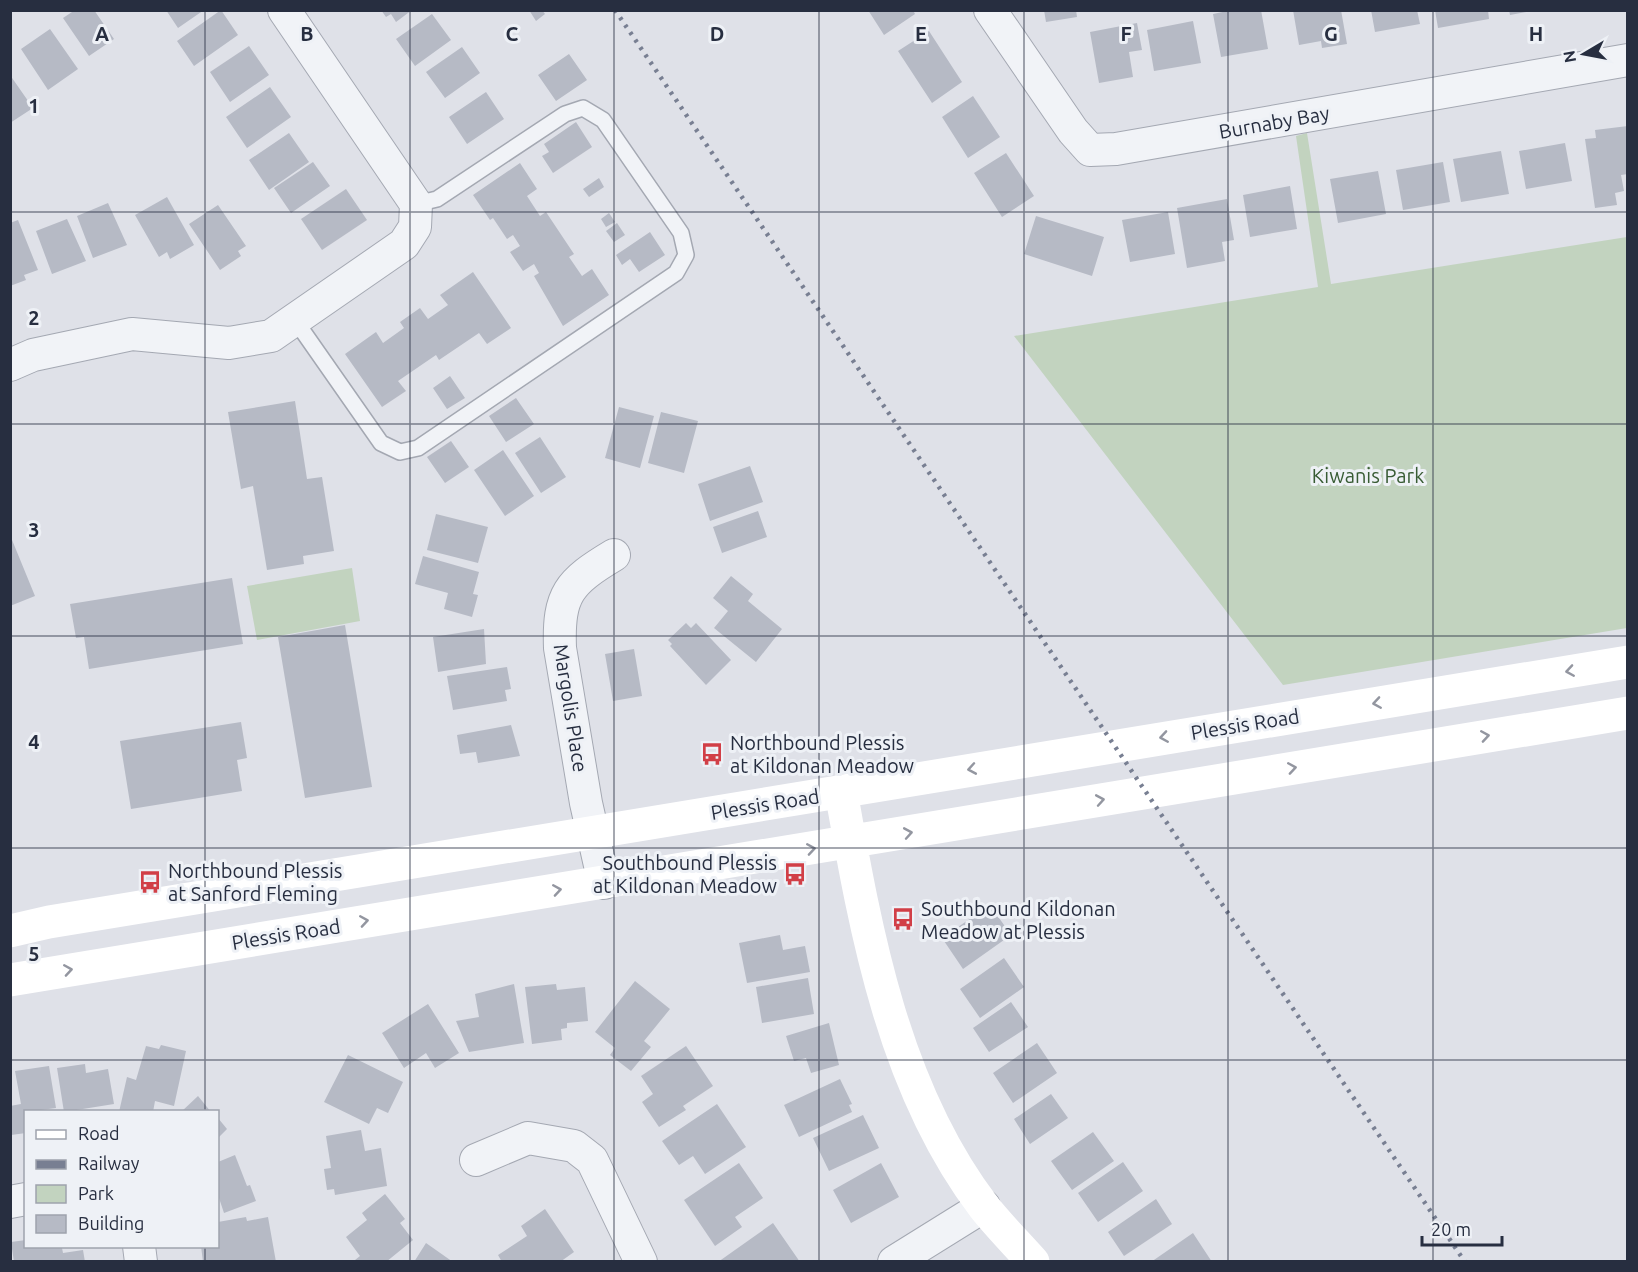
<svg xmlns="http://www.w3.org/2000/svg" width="1638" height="1272" font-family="Ubuntu,sans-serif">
<rect width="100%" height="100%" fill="#dfe1e8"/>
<!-- green -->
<path fill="#c2d3bf" d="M1307,133L1331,284L1627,237V628L1283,685L1014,336L1318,287L1296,136Z
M352,568L360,621L257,640L247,586Z"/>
<!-- building -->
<path fill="#b6bac5" d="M75,10H94L114,39L89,56L63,18Z
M166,10H204L178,28Z
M221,10L238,35L194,66L177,41Z
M381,10H412L396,22L391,14L386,17Z
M529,10H542L545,14L536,21Z
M868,10H913L915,14L884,35Z
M1044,10H1076L1077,17L1046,22Z
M1232,10H1261L1268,49L1221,57L1213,14Z
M1293,10H1341L1347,44L1322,48L1321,41L1299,45Z
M1371,10H1417L1420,24L1375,32Z
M1435,10H1488L1489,19L1438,28Z
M1509,10H1526V12L1510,15Z
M432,14L451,40L415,66L396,39Z
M1193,21L1201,63L1154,71L1147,30Z
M1137,23L1142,50L1129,52L1133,77L1099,83L1090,32Z
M50,29L78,69L48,90L21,49Z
M929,31L962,82L932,103L898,51Z
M249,46L269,75L230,102L210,72Z
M462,47L480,73L445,98L426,72Z
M569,54L587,80L556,101L538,75Z
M10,75L33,108L10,123Z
M270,87L291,117L247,148L226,117Z
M486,92L504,119L467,144L449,117Z
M973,96L1000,137L968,158L942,117Z
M576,122L592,147L553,173L542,156L549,152L544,144Z
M1628,126V174L1621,175L1624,191L1615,193L1617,205L1595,208L1585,139L1596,138L1595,130Z
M289,133L309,162L269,190L249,160Z
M1565,143L1572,181L1526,189L1519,151Z
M1501,151L1509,194L1461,202L1453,159Z
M1006,153L1034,196L1002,217L974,173Z
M313,162L330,186L291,213L274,188Z
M1443,162L1450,202L1403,210L1396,170Z
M520,163L537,189L527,196L540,216L546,212L574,254L569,257L582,276L592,269L609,295L563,326L534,276L539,273L534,264L523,271L510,252L520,246L513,235L507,239L493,218L490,220L473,195Z
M1378,171L1386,214L1338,223L1330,179Z
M599,178L604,187L589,197L583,189Z
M1290,186L1297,229L1250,237L1243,195Z
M346,189L367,220L322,250L301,219Z
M167,197L194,245L170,259L167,252L159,257L135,215Z
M1227,199L1234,240L1222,242L1225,261L1187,268L1177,208Z
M108,203L127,245L93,258L77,216Z
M218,205L246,246L238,251L241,256L220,270L189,224Z
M1168,212L1175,254L1130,262L1122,220Z
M609,213L615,222L606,227L601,219Z
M1036,216L1104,237L1092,276L1024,254Z
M67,219L86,261L52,274L36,231Z
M18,220L38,270L24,275L26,280L10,286V223Z
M617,223L625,235L614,242L606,231Z
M650,232L665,255L639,272L630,259L622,265L616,255Z
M473,272L511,328L487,344L479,333L439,360L436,355L398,381L406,391L382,407L345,354L376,332L383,343L404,328L400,322L420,308L428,319L448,305L440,295Z
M450,376L465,398L447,409L433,388Z
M516,398L534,424L506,442L489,416Z
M295,401L307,479L322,477L334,551L303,556L304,564L267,570L253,486L241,489L228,412Z
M619,407L654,416L640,468L605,458Z
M661,412L698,421L684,473L648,463Z
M540,437L566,477L541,493L515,453Z
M451,441L469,467L445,483L427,457Z
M503,450L534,496L505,516L474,470Z
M750,466L763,502L710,521L698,484Z
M758,511L767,537L722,553L713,527Z
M436,514L488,527L478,563L427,550Z
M10,535L35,596L10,606Z
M423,556L479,572L473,594L478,595L472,617L444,609L448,593L415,584Z
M731,576L753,594L748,601L782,629L756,662L714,628L728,611L713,598Z
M232,578L243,644L89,669L84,637L76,638L70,604Z
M686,623L691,628L696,623L731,660L706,685L670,646L672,644L668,640Z
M345,625L372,787L305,798L278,637Z
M484,629L486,664L438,672L433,637Z
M634,649L642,696L613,701L605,654Z
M507,667L511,689L505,690L507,701L453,710L447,676Z
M241,722L247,758L237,760L242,791L131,809L120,741Z
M511,725L520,756L478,763L476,752L460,754L457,735Z
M990,905L1011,935L963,969L942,938Z
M780,935L783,950L805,946L810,972L747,983L739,943Z
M1004,958L1024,987L980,1018L960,989Z
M808,978L814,1014L762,1023L756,987Z
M635,981L670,1009L644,1041L651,1047L631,1071L610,1055L615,1048L595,1032Z
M514,984L524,1043L469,1052L456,1021L479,1017L475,994Z
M556,984L557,990L585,987L588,1021L567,1023V1028L561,1029L562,1040L532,1044L525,987Z
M1011,1002L1028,1027L989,1052L973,1028Z
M428,1004L459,1053L435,1068L426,1053L404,1068L382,1033Z
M829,1023L839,1065L811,1073L806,1058L794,1061L786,1036Z
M1037,1043L1057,1073L1013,1103L993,1073Z
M161,1045L186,1051L174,1106L155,1101L153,1112H119L127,1077L136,1080L146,1046L159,1049Z
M686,1046L713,1086L683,1106L686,1110L659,1127L642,1102L653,1094L641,1076Z
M348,1055L403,1082L388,1113L377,1108L369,1124L324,1102Z
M85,1064L86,1073L108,1069L114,1104L64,1112L57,1068Z
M49,1066L56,1108L26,1112V1133L11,1135L10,1106L21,1104L15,1071Z
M840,1079L852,1104L849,1105L852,1112L799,1137L784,1105Z
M1051,1094L1068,1118L1030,1144L1014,1119Z
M198,1096L211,1112H181Z
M717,1104L746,1147L705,1174L693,1156L679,1165L662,1141Z
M863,1115L879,1148L829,1171L813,1138Z
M218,1118L227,1129L218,1138Z
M361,1130L365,1151L381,1148L387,1186L335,1195L334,1189L327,1190L324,1169L331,1168L326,1136Z
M1093,1132L1114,1161L1072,1190L1051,1161Z
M235,1155L247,1186L250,1185L256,1201L224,1213L218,1195V1162Z
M1123,1162L1143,1191L1098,1222L1078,1193Z
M739,1163L763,1198L735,1217L742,1227L715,1246L684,1200Z
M881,1163L899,1197L851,1223L833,1190Z
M385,1194L405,1219L400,1223L413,1240L386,1262H357L355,1260L360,1256L346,1237L367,1220L362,1213Z
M1156,1199L1172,1224L1124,1256L1108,1232Z
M545,1209L574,1252L560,1262H502L498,1255L527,1236L521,1226Z
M246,1217L247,1221L268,1217L276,1262H203L201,1246H218L219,1242L218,1222Z
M773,1223L800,1262H718Z
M1193,1233L1212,1262H1151Z
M26,1240V1246H57L62,1248L63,1253L83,1250L85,1262H14L11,1242Z
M426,1243L453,1262H414Z"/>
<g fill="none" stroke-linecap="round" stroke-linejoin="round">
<!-- lane casing -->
<g stroke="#a4a8b2" stroke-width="18">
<path id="lane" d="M295,320L381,443L400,452L418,448L676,273L686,255L681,233L603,120L583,108L565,114L437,199L416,204"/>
</g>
<!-- street casing -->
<g stroke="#a4a8b2" stroke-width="34">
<path id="street" d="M990,10L1073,131L1090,150L1116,149L1628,60
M10,365L33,355L132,334L229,343L271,336L404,244L415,227L416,204L284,10
M604,883L586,803L560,648C558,594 569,582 614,555
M476,1160L528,1138L574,1146L592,1160L641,1262
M10,1202L26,1199
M139,1246L141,1262
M894,1262L984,1206"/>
</g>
<!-- lane -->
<use href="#lane" stroke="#f1f3f7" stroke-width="15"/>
<!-- street -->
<use href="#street" stroke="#f1f3f7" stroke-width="32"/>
<!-- secondary -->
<path stroke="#fff" stroke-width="33" d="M841,791C866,934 894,1089 984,1207C999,1226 1017,1244 1033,1262
M10,931L49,922L1628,662
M10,980L1628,713"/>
<!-- rail -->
<path stroke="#787f92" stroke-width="4.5" stroke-dasharray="3 6" stroke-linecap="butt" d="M615,10L1465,1262"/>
</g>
<!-- one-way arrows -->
<defs><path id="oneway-chevron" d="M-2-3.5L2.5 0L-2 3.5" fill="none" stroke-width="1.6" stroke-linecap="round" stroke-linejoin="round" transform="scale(1.5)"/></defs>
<g stroke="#9396a0">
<use href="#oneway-chevron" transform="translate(1570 671) rotate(171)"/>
<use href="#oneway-chevron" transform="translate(1377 703) rotate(171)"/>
<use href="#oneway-chevron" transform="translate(1485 736) rotate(-9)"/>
<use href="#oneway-chevron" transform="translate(1164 737) rotate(171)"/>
<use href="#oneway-chevron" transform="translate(1292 768) rotate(-9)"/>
<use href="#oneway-chevron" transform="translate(972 769) rotate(170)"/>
<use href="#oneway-chevron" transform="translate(1100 800) rotate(-10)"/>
<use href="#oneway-chevron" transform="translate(908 833) rotate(-10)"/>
<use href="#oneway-chevron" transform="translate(811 849) rotate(-9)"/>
<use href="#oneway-chevron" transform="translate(557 890) rotate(-9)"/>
<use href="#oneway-chevron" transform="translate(364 921) rotate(-9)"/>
<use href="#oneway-chevron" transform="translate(68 970) rotate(-9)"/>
</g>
<!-- grid -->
<path fill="none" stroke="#272e40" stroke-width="1.5" stroke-opacity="0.55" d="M205,10V1112M410,10V1262M614,10V1262M819,10V1262M1024,10V1262M1228,10V1262M1433,10V1262M10,212H1628M10,424H1628M10,636H1628M10,848H1628M10,1060H1628M205,1246V1262"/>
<!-- icons -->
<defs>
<g id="bus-bare" transform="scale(1.8)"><path d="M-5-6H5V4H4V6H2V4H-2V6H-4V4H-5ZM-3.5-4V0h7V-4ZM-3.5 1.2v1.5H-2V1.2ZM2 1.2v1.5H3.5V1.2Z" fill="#d13f47" stroke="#eef1f6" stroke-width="2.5" paint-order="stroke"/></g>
</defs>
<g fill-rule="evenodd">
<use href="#bus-bare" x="712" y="754"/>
<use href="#bus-bare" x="795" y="874"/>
<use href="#bus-bare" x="150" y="882"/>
<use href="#bus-bare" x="903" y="919"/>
</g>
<g text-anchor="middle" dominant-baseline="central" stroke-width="6" stroke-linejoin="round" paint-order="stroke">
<!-- street labels -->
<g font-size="20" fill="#272e40" stroke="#eef1f6">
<text transform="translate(1274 122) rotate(-10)">Burnaby Bay</text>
<text transform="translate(571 708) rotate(81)">Margolis Place</text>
<text transform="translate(1245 724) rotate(-9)">Plessis Road</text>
<text transform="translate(765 804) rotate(-9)">Plessis Road</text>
<text transform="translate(286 934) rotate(-9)">Plessis Road</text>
</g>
<!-- park labels -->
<g font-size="20" fill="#385c34" stroke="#eef1f6">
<text x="1368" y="475">Kiwanis Park</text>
</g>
<!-- poi labels -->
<g font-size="20" fill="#272e40" stroke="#eef1f6" text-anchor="start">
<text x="730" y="742">Northbound Plessis<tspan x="730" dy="23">at Kildonan Meadow</tspan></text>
<text x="777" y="862" text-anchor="end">Southbound Plessis<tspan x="777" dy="23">at Kildonan Meadow</tspan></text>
<text x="168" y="870">Northbound Plessis<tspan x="168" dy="23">at Sanford Fleming</tspan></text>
<text x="921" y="908">Southbound Kildonan<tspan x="921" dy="23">Meadow at Plessis</tspan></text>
</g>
</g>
<g font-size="20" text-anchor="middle" font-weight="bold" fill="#272e40" stroke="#eef1f6" stroke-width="6" stroke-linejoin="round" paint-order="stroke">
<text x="102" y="41">A</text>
<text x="307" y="41">B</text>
<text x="512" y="41">C</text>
<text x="717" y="41">D</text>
<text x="921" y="41">E</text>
<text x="1126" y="41">F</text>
<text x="1331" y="41">G</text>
<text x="1536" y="41">H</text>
<text x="34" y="113">1</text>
<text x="34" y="325">2</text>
<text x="34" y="537">3</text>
<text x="34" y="749">4</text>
<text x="34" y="961">5</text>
</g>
<!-- border -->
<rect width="1638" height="1272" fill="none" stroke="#272e40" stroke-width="24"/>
<!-- legend -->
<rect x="24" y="1110" width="195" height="138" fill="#eef1f6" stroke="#9ea3ad" stroke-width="1.5"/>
<rect x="36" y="1130" width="30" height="9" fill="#ffffff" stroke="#9ea3ad" stroke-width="1.5"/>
<text x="78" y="1140" font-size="18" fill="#272e40">Road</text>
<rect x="36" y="1160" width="30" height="9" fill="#787f92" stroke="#9ea3ad" stroke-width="1.5"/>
<text x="78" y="1170" font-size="18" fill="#272e40">Railway</text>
<rect x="36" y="1185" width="30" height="18" fill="#c2d3bf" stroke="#9ea3ad" stroke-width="1.5"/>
<text x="78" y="1200" font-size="18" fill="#272e40">Park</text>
<rect x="36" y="1215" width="30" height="18" fill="#b6bac5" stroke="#9ea3ad" stroke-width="1.5"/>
<text x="78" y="1230" font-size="18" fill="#272e40">Building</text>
<!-- north arrow -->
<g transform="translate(1584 54) rotate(260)" stroke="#eef1f6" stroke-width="4.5" paint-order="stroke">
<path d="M0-4.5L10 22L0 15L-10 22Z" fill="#272e40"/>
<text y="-9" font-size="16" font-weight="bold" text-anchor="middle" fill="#272e40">N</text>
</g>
<!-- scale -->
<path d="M1422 1236v9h80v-9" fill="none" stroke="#272e40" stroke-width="3"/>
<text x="1431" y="1236" font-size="18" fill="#272e40" stroke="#eef1f6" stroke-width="4.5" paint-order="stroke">20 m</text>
</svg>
